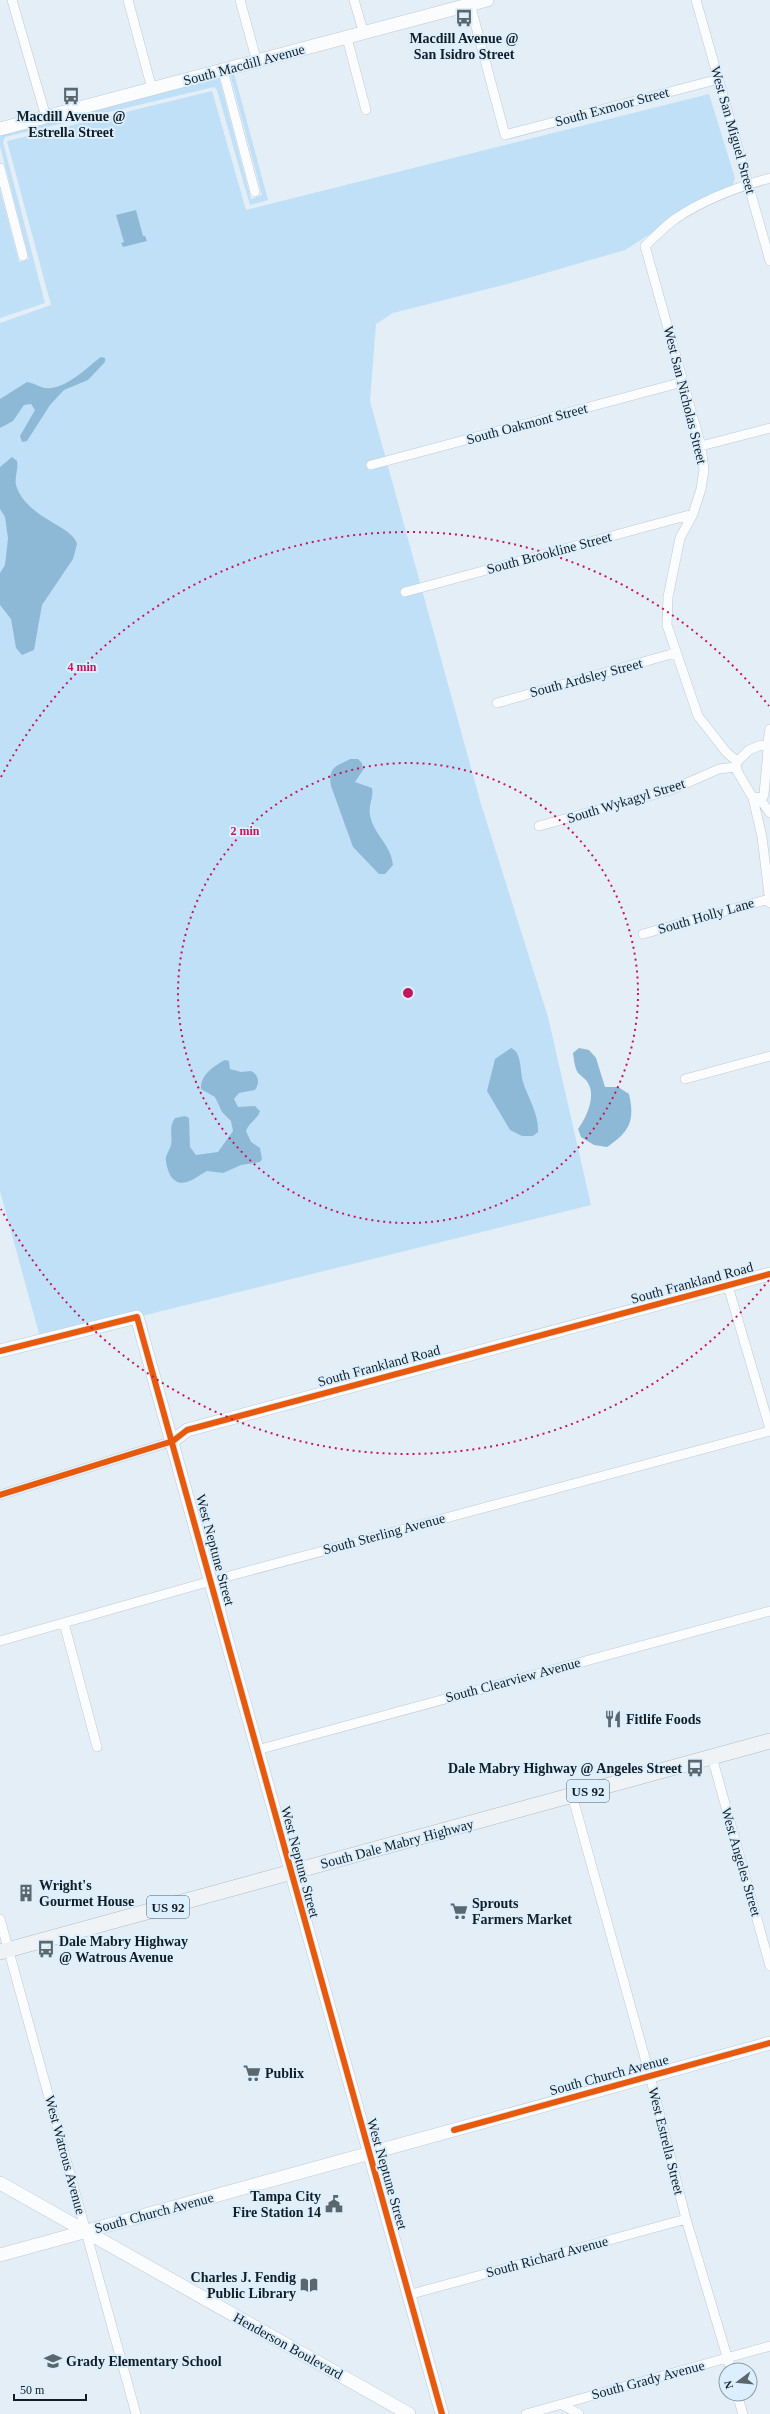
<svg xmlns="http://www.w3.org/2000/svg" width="770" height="2414" font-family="Georgia,serif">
<rect width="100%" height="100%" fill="#e3eef6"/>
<!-- green -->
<path fill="#c0e0f8" d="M234,73L268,200L250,205L217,90L214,87L5,137L3,142L45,303L0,318V190L19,262L29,259L0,146V135L219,77L251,199L262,195L230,74Z
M212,91L246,210L709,94L735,178L731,191L699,203L625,250L511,283L393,313L376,324L370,401L481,804L548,1017L591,1205L41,1341L0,1191V323L51,305L7,141Z"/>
<!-- water -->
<path fill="#8eb9d6" d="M136,210L143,236H145L147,241L123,247L121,243L124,242L116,215Z
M101,357L105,358V362L88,380L64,390L50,405L27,441L22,442L20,436L35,410L31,404L24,405L13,421L0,428V399L27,382C34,383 39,387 45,388C66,390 86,368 101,357Z
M12,457L17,461C19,470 13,479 17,488C29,519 73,526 77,544L73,559L42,605L34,650L22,655L16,648L11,619L0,605V573L5,565L8,538L5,517L0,509V467Z
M350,759H358L362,763L363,770L355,782L372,788C374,798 368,805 370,815C373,834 391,844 393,865L385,874H379L353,847L331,786C328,767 335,767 350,759Z
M511,1048C522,1052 520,1072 523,1082C528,1098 539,1114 538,1132L533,1136H522L510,1130L487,1091L495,1059Z
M579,1048L589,1050L596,1058L605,1087H618L629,1094C635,1120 630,1132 607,1147L594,1145L581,1137L578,1129C587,1117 596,1096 588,1083C586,1079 582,1077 579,1074C575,1070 574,1060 573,1053Z
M225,1060L229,1061L230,1069L241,1072L251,1071C259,1075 260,1083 255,1090L239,1093L234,1099L238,1107L255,1106L260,1111C258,1119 249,1122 246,1131L251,1142L260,1148L262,1159L260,1162L241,1165L223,1173L207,1171C195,1177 181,1192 170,1175C168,1170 165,1162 166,1157C167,1153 170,1149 171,1145C173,1135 168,1128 175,1118L185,1116L189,1118L190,1147L196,1155L218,1152L233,1131L231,1121L222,1112L215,1097L201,1089C200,1075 214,1066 225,1060Z"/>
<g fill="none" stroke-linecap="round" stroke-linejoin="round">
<!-- street casing -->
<g stroke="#c0c9d0" stroke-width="10">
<path id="street" d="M12,0L46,117
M128,0L152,89
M240,0L257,62
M354,0L364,34
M469,0L505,135L719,79
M696,0L770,261
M347,38L366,110
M223,71L255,192
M0,168L23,256
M701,446L770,428
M371,465L683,382
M405,592L693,514
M497,703L675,653
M761,745L767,747L768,750L764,794L763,797L753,798L737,771L736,763L749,750Z
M767,747L770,729
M737,761L727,753L698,716L667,625L668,597L680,538L693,514L701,489L704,470L701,446L645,246C655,237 664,227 675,219C703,200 737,187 770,178
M753,798L762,837L770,903
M760,799L770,813
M539,826L671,790L719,769L736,767
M643,934L769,899
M685,1079L770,1056
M728,1286L770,1429
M0,1495L173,1441
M64,1623L97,1747
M0,1641L211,1581L770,1431
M257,1750L770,1611
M712,1757L770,1966
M572,1795L650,2076L686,2219L731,2370
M0,1919L136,2414
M408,2295L686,2219
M737,2394L743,2414
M561,2404L579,2414
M526,2414L770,2346"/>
</g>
<!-- secondary casing -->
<g stroke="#c0c9d0" stroke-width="14">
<path id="secondary" d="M0,129L487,0
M0,1351L137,1317L442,2414
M173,1441L187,1430L770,1274
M0,2183L409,2414
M0,2255L770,2043"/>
</g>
<!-- primary casing -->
<g stroke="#b1bbc3" stroke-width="16">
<path id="primary" d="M0,1952L770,1741"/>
</g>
<!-- street -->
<use href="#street" stroke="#fbfcfe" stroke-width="9"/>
<!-- secondary -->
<use href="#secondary" stroke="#fbfcfe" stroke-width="13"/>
<!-- primary -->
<use href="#primary" stroke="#eff3f6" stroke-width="15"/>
<!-- cycleway casing -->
<g stroke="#dbeffe" stroke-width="8">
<path id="cycleway" d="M0,1351L137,1317L442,2414
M0,1495L173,1441L187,1430L770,1274
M454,2130L770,2043"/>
</g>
<!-- cycleway -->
<use href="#cycleway" stroke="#e8590c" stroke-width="6"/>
</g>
<!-- distance rings -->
<g fill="none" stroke="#c2185b" stroke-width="2" stroke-dasharray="2 4">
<circle cx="408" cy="993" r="230"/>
<path d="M769 1280A461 461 0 0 1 1 1209M1 777A461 461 0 0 1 769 706"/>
</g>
<!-- icons -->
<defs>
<g id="bus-bare" transform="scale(1.38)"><path d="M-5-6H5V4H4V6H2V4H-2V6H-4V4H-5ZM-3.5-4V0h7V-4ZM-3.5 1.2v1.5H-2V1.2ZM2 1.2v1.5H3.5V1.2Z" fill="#5c666d" stroke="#dbeffe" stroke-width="2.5" paint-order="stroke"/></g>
<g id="restaurant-bare" transform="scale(1.38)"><path d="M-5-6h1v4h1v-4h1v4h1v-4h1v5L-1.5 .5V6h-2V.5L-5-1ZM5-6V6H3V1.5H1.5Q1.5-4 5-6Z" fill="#5c666d" stroke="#dbeffe" stroke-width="2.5" paint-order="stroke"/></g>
<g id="building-bare" transform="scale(1.38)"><path d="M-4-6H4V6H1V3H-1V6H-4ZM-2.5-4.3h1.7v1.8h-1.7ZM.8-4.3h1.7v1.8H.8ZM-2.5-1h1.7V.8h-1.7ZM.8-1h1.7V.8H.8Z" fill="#5c666d" stroke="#dbeffe" stroke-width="2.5" paint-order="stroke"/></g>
<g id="supermarket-bare" transform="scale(1.38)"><path d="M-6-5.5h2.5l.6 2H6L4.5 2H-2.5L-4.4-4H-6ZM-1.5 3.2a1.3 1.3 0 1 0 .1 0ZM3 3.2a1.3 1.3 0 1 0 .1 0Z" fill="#5c666d" stroke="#dbeffe" stroke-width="2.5" paint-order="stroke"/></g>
<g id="civic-bare" transform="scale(1.38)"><path d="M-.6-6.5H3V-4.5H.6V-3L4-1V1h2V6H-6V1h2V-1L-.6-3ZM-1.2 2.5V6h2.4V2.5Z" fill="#5c666d" stroke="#dbeffe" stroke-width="2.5" paint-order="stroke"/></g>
<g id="library-bare" transform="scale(1.38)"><path d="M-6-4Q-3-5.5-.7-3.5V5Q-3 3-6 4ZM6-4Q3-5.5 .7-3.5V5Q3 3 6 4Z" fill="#5c666d" stroke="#dbeffe" stroke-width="2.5" paint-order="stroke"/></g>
<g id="school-bare" transform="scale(1.38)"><path d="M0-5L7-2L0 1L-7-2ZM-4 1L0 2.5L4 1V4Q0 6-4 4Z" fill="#5c666d" stroke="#dbeffe" stroke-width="2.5" paint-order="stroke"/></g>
</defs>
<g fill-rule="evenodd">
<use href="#bus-bare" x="464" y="18"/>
<use href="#bus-bare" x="71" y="96"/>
<use href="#restaurant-bare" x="613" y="1719"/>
<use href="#bus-bare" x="695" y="1768"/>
<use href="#building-bare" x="26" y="1893"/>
<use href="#supermarket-bare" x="459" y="1911"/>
<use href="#bus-bare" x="46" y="1949"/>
<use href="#supermarket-bare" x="252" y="2073"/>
<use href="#civic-bare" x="334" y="2204"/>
<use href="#library-bare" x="309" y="2285"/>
<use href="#school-bare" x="53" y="2361"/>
</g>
<g text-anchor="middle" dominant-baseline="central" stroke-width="4" stroke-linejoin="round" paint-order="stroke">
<!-- shield labels -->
<g fill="#dbeffe" stroke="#505c65" stroke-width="1">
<rect x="567" y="1780" width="42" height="22" rx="3"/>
<rect x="147" y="1896" width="42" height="22" rx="3"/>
</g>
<g font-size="13" font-weight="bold" fill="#141d23">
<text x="588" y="1791">US 92</text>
<text x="168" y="1907">US 92</text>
</g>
<!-- poi labels -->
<g font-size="14" font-weight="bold" fill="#141d23" stroke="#dbeffe" text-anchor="start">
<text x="464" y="38" text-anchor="middle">Macdill Avenue @<tspan x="464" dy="16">San Isidro Street</tspan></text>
<text x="71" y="116" text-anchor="middle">Macdill Avenue @<tspan x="71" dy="16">Estrella Street</tspan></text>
<text x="626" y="1719">Fitlife Foods</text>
<text x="682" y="1768" text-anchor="end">Dale Mabry Highway @ Angeles Street</text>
<text x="39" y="1885">Wright's<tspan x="39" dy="16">Gourmet House</tspan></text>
<text x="472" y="1903">Sprouts<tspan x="472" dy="16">Farmers Market</tspan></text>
<text x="59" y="1941">Dale Mabry Highway<tspan x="59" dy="16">@ Watrous Avenue</tspan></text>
<text x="265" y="2073">Publix</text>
<text x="321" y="2196" text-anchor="end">Tampa City<tspan x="321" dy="16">Fire Station 14</tspan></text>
<text x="296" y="2277" text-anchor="end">Charles J. Fendig<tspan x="296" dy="16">Public Library</tspan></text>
<text x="66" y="2361">Grady Elementary School</text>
</g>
<!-- street labels -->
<g font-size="14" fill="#141d23" stroke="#dbeffe">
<text transform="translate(244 65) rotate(-15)">South Macdill Avenue</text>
<text transform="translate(612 107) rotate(-15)">South Exmoor Street</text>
<text transform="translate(733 130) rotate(74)">West San Miguel Street</text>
<text transform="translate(685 395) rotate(76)">West San Nicholas Street</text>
<text transform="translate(527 424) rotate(-15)">South Oakmont Street</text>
<text transform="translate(549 553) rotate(-15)">South Brookline Street</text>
<text transform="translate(586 678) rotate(-15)">South Ardsley Street</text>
<text transform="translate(626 801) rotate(-17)">South Wykagyl Street</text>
<text transform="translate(706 916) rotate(-16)">South Holly Lane</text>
<text transform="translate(692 1283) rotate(-15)">South Frankland Road</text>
<text transform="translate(379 1366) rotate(-15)">South Frankland Road</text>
<text transform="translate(384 1534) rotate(-15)">South Sterling Avenue</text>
<text transform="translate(215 1550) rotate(75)">West Neptune Street</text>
<text transform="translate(513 1680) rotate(-15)">South Clearview Avenue</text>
<text transform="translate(397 1844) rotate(-15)">South Dale Mabry Highway</text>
<text transform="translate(300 1862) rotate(75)">West Neptune Street</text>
<text transform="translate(741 1862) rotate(74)">West Angeles Street</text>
<text transform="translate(609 2075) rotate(-15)">South Church Avenue</text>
<text transform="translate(666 2141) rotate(76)">West Estrella Street</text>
<text transform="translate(65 2155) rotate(75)">West Watrous Avenue</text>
<text transform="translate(387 2174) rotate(74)">West Neptune Street</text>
<text transform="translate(154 2213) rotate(-15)">South Church Avenue</text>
<text transform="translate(547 2257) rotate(-15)">South Richard Avenue</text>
<text transform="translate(288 2346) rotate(29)">Henderson Boulevard</text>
<text transform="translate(648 2380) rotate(-15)">South Grady Avenue</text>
</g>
</g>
<circle cx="408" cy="993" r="6" fill="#c2185b" stroke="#dbeffe" stroke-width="2"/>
<g font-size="12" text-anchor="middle" font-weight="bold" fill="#c2185b" stroke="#dbeffe" stroke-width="4" stroke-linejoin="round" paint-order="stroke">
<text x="82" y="671">4 min</text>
<text x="245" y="835">2 min</text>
</g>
<!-- north arrow -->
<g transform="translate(738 2382) rotate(254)"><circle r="19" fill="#dbeffe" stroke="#8b9ba6"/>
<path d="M0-3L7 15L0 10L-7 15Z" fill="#5c666d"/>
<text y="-6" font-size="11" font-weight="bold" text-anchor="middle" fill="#141d23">N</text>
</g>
<!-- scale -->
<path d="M14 2394v6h72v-6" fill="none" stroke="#141d23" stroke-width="2"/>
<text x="20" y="2394" font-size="12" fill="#141d23" stroke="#dbeffe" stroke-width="3" paint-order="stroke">50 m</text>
</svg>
